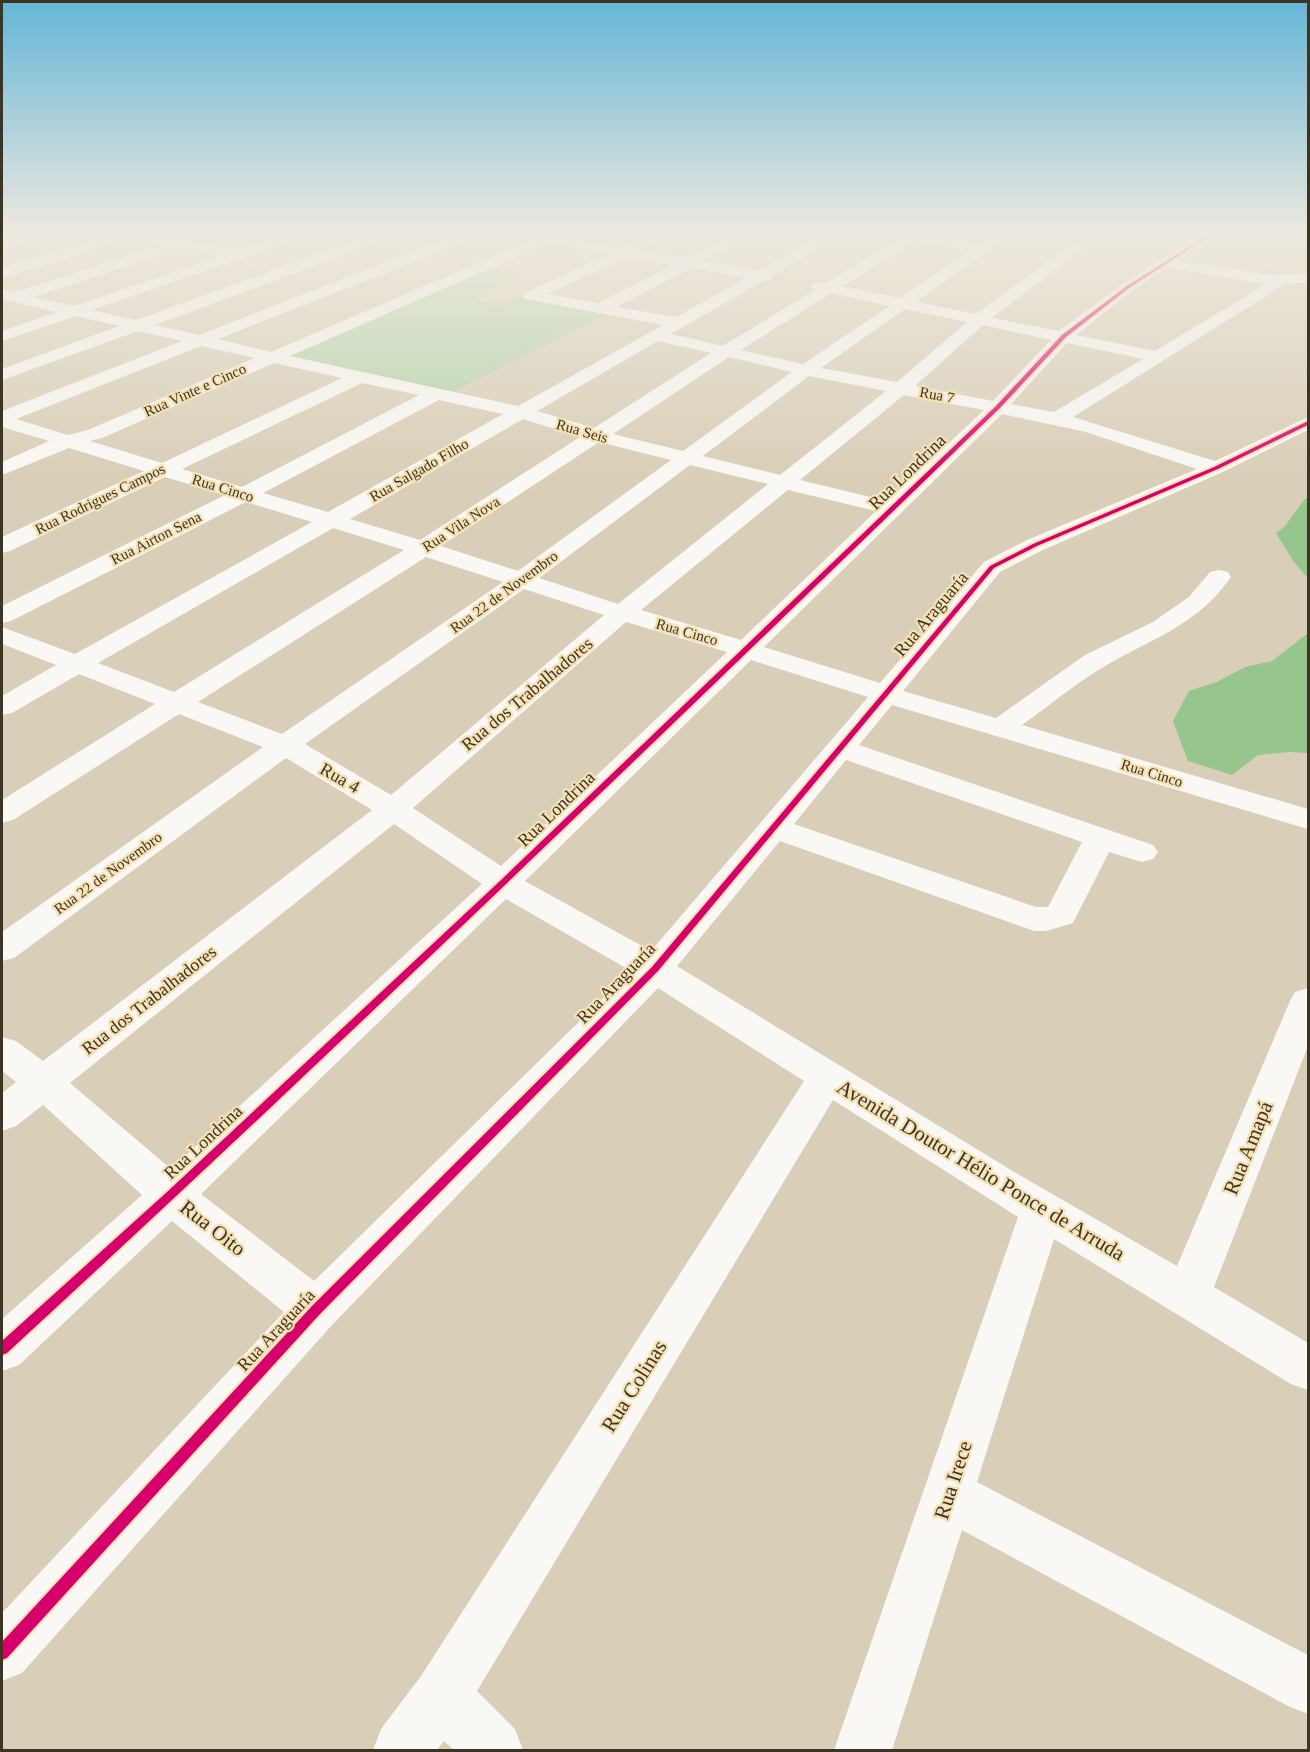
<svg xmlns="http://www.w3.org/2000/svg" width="1310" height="1752" font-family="Georgia,serif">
<rect width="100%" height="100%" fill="#d9ceb7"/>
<!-- green -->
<path fill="#b3d3a8" d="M484,269L520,276L472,299L505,305L520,297L610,313L448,394L285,355Z"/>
<!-- forest -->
<path fill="#96c68e" d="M1253,233H1308V259L1257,238Z
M1308,497V578L1294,562L1276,533L1285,526L1304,500Z
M1308,633V753L1289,752L1258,755L1232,775L1188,761L1173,721L1189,691L1217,682L1245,667L1272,661Z"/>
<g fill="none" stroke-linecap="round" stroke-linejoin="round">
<!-- stream -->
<path stroke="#41b9be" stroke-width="4" d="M1299,233L1308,236"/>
<!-- path-far1 -->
<path stroke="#cdcbc4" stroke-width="1.5" stroke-dasharray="2 1.5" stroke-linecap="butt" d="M454,299L518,310
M507,361L577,324"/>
<!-- path -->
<path stroke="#cdcbc4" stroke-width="2" stroke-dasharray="3 1.5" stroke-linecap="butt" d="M463,379L510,360"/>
<!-- minor -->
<path fill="#f9f8f4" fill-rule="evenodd" d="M30,233H52L50,236L2,250V242Z
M117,233H147L237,250L287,233H308L306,236L92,310L136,320L376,233H396L394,236L155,325L199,335L461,233H481L479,236L218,339L271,352L531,240L509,236L507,233H551L556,236L622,248L654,233H672L639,250L686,258L740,233H758L703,261L758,271L826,233H843L773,275L772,280L763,281L671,334L723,346L815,290L810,286L813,283H826L899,239L892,238L891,233H926L925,235L981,243L996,233H1012L916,302L976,314L1088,233H1104L992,318L1059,331L1123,284L1194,238L1190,233H1205L1210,239L1179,261L1272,275L1308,274V282L1285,284L1073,417L1215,461L1308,417V430L1223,472L1043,550L1000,572L903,691L996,718L1085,655L1153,622L1189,597L1210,572L1219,570L1228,572L1231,577C1198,625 1153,638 1105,666C1076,683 1049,706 1022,725L1308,809V829L892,705L859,745L1153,845L1158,852L1153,859L1142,862L1109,852L1073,923L1046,931H1034L780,841L677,966L1011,1170L1177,1266L1290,1001L1295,992L1308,988V1046L1214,1287L1308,1343V1390L1291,1384L1054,1239L977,1482L1308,1655V1714L1288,1706L962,1530L892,1750H834L1018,1217L833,1100L477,1691L515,1729L523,1750H454L444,1741L437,1750H373L381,1729L421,1676L804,1081L658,988L332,1325L22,1673L2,1681V1613L284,1312L172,1221L19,1365L2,1371V1319L142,1195L43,1105L16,1126L2,1131V1093L16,1082L2,1071V1037L16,1041L43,1061L372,810L286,758L14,958L2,961V932L263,747L179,714L13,820L2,823V800L155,704L79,674L12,713L2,715V696L56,665L2,644V627L75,654L312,522L246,502L11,621L2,623V606L225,495L165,477L10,551L2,553V537L144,471L69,448L2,475V462L49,441L2,427V411L182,341L138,331L2,380V369L119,326L76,316L2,341V331L57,312L2,299V289L15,292L163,245L130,238L2,278V268ZM914,242L970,250L900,298L843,286ZM548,243L609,254L525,293L523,296L525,299L663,325L518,406L290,356ZM181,248L221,256L74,306L34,297ZM626,257L673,265L599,303L547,294ZM690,268L746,278L676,317L617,307ZM1168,268L1266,284L1155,351L1076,335L1133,290ZM831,293L889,306L803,364L741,350ZM905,309L967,322L897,382L821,368ZM983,325L1051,340L993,401L915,386ZM658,341L711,353L594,428L537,411ZM1067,343L1143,359L1054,412L1011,404ZM201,346L255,358L88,430L68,435L16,419ZM729,357L792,372L683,451L613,434ZM274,363L342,378L162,463L90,441L102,438ZM809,376L886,391L780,475L703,456ZM362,383L419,395L242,487L182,469ZM904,395L984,410L887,501L800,480ZM439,400L503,414L328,512L263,493ZM1002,414L1086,432L1197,469L1027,540L984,562L880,683L764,647ZM523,419L580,437L420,540L350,519ZM599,442L671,460L518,571L441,546ZM690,465L768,484L618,604L539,578ZM788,490L876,511L741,640L641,610ZM333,528L404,550L174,692L98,663ZM426,557L503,582L282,734L198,702ZM524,589L604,615L391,795L305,744ZM626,622L727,652L501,866L413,808ZM751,660L868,697L651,951L525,881ZM846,760L1082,842L1048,907H1036L794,824ZM394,824L482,884L171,1169L70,1083ZM506,899L631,971L314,1281L201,1194Z"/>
<!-- cycleway casing -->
<g stroke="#f5e1b5" stroke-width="4">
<path id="cycleway" d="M1195,233H1199L1205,239L1129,288L1066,337L1000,408C671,726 343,1044 7,1353L2,1355V1341L167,1192L500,881L996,406L1062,335L1127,286L1201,239Z
M1306,422H1308V425L1218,469L1037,546L994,568L658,971L320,1314L7,1658L2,1660V1642L312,1306L652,967L990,566L1033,544L1214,467Z"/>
</g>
<!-- cycleway -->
<use href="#cycleway" fill="#d6006c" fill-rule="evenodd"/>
</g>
<!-- sky -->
<linearGradient id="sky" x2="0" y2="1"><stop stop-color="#65b6d7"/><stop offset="0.49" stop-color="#eee9df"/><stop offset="1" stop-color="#eee9df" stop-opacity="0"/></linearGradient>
<rect width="1310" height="478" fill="url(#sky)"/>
<g text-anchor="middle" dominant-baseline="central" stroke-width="4.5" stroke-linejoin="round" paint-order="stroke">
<!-- far-street labels -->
<g font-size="15" fill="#3d3524" stroke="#f5e1b5">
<text transform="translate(195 390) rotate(-24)">Rua Vinte e Cinco</text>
<text transform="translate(937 395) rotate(11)">Rua 7</text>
<text transform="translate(582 431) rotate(16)">Rua Seis</text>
<text transform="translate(419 470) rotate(-30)">Rua Salgado Filho</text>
<text transform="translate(223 488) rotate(17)">Rua Cinco</text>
<text transform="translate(100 499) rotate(-26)">Rua Rodrigues Campos</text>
<text transform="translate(461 524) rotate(-33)">Rua Vila Nova</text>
<text transform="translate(156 538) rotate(-27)">Rua Airton Sena</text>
<text transform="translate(504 592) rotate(-36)">Rua 22 de Novembro</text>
<text transform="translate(687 632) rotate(16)">Rua Cinco</text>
<text transform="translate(1152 773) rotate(17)">Rua Cinco</text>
<text transform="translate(108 873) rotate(-36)">Rua 22 de Novembro</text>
</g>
<!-- street labels -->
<g font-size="18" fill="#3d3524" stroke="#f5e1b5">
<text transform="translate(907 472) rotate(-44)">Rua Londrina</text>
<text transform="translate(931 614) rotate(-50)">Rua Araguaría</text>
<text transform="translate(527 694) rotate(-40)">Rua dos Trabalhadores</text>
<text transform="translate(340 778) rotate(30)">Rua 4</text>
<text transform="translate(556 809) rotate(-44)">Rua Londrina</text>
<text transform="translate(616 983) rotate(-46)">Rua Araguaría</text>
<text transform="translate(149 1000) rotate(-38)">Rua dos Trabalhadores</text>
<text transform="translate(203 1142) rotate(-43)">Rua Londrina</text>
<text transform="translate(276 1330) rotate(-47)">Rua Araguaría</text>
</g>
<!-- near-street labels -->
<g font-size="21" fill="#3d3524" stroke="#f5e1b5">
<text transform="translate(1248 1148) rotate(-68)">Rua Amapá</text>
<text transform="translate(981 1170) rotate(31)">Avenida Doutor Hélio Ponce de Arruda</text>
<text transform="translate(213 1228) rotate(38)">Rua Oito</text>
<text transform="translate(634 1386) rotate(-58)">Rua Colinas</text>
<text transform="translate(953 1480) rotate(-72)">Rua Irece</text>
</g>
</g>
<!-- border -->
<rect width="1310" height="1752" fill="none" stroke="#3d3524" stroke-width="6"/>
</svg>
